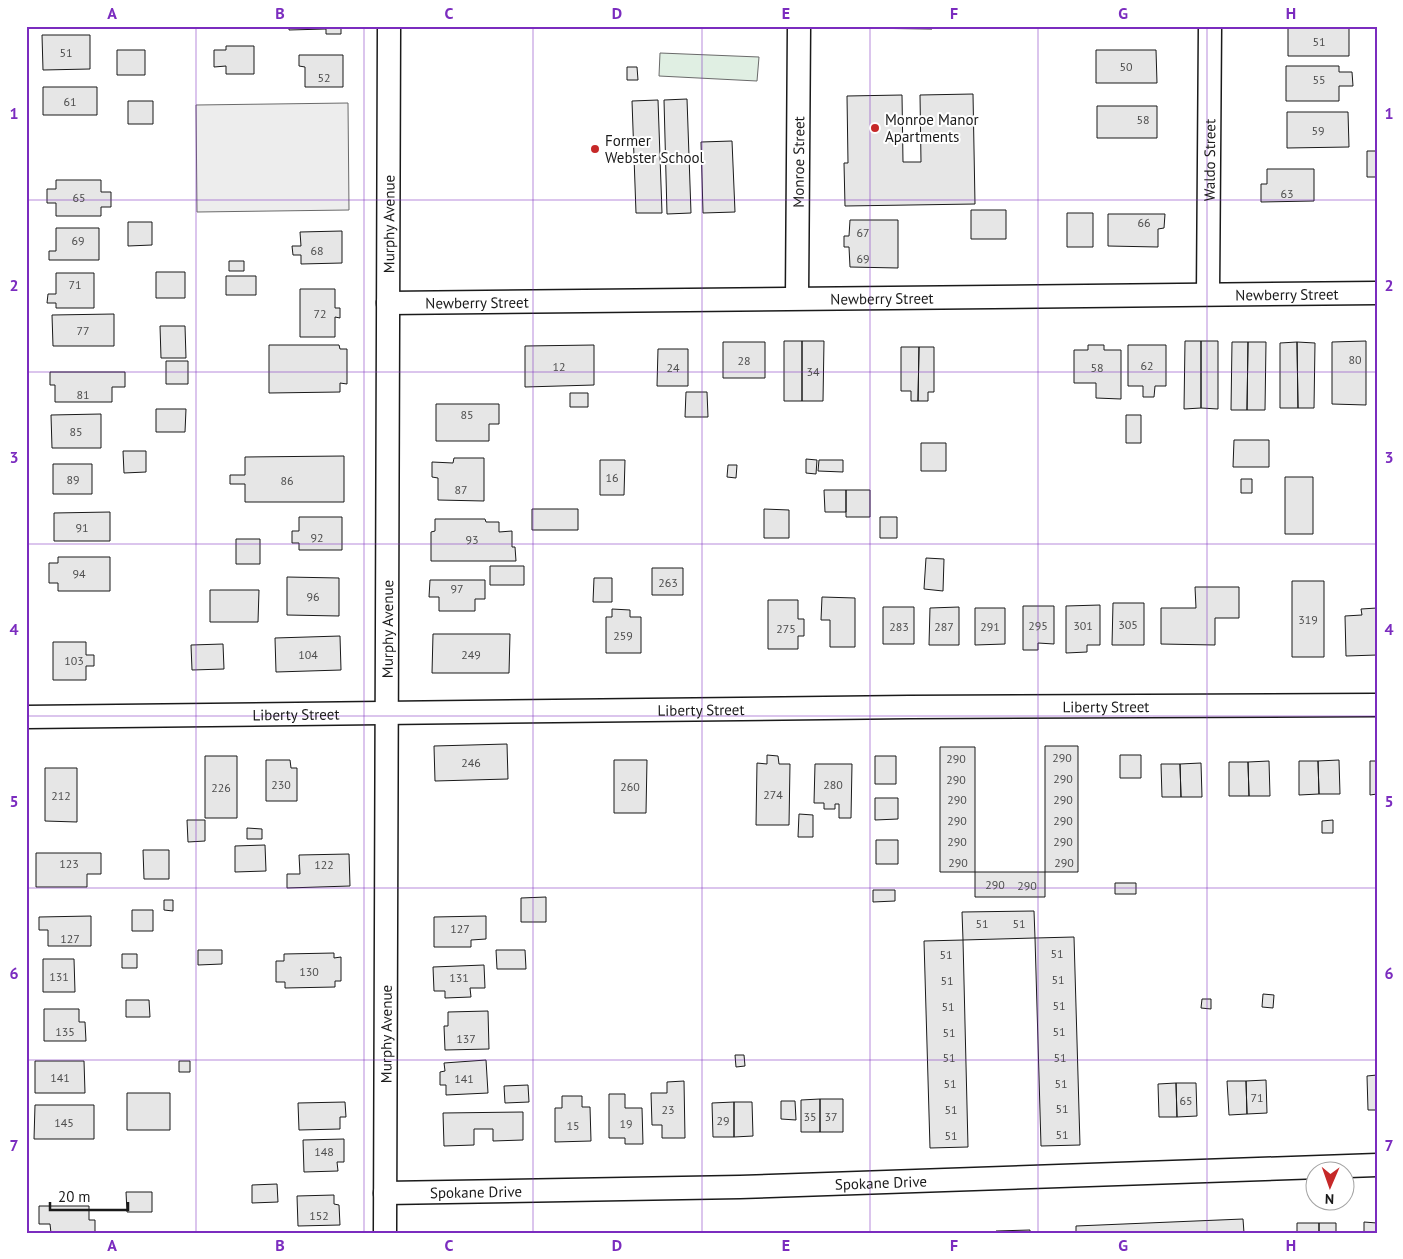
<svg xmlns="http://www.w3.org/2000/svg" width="1403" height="1259" font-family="'PT Sans',sans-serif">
<rect width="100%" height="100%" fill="#fff"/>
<!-- green -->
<path fill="#e0efe3" stroke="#6a6a6a" d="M660,53L759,57L757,81L659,76Z"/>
<!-- parking -->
<path fill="#ededed" stroke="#6a6a6a" d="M348,103L349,210L197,212L196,105Z"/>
<!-- building -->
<path fill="#e6e6e6" stroke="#1a1a1a" d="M289,26H341V34H326V29L289,30Z
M854,26H932V29L854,28Z
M1288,26H1349V56H1288Z
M42,35H90V69L43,70Z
M226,46H254V74H226V66L214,67V50H226Z
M117,50H145V75H117Z
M1096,50H1156L1157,83H1096Z
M299,55H343V87H305V67L299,66Z
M1286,66H1339V72H1352L1353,86H1339V101H1286Z
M627,67H637L638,80H627Z
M43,87H97V115H43Z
M973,94L975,204L845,206L844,163H848L847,96L902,95L903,162H921L920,95Z
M687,99L691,213L667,214L664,100Z
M658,100L662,213H636L632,101Z
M128,101H153V124H128Z
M1097,106H1157V138H1097Z
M1287,112H1348L1349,147L1287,148Z
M732,141L735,212L703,213L701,142Z
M1367,151H1377V177H1367Z
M1267,169H1314V201L1261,202V184H1267Z
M56,180H101V192H111V207H101V216H56V203H47V189H56Z
M971,210H1006V239H971Z
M1067,213H1093V247H1067Z
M1108,214H1165L1164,228L1158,229V247L1108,246Z
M850,220H898V268L850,267L849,247H844V236H849Z
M128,222H152V245L128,246Z
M56,228H99V260H49V251H56Z
M342,231V263L301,264V255H293L292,246H301L300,232Z
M229,261H244V271H229Z
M156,272H185V298H156Z
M56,273H94V308H56V303H47L48,294H56Z
M226,276H256V295H226Z
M300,289H335V308H340V318L335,317V337H300Z
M114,314V346H53L52,315Z
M160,326H185L186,358H161Z
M784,341H802V401H784Z
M802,341H824L823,401H802Z
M1185,341H1201V408L1184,409Z
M1201,341H1218V409L1201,408Z
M1366,341V405L1332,404V342Z
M723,342H765V378H723Z
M1232,342H1248L1247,410H1231Z
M1248,342H1266L1265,410H1247Z
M1297,342L1315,343L1314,408H1298Z
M1297,342L1298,408H1280V343Z
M269,345H339L340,349H347V384L340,383V392L269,393Z
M594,345V385L525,387V346Z
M1088,345H1104V350H1121V399L1096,398V383H1074V350H1088Z
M1128,345H1166V386H1155L1154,397H1143V386H1128Z
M901,347H919L918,401H911V391H901Z
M919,347H934V392H928V401H918Z
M658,349H688V386H657Z
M166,361H188V384H166Z
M50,372H125V387H112V402H55V385H50Z
M686,392H707L708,417H685Z
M570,393H588V407H570Z
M436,404H499V424H489V441H436Z
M156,409H186L185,432H156Z
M101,414V448H52L51,415Z
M1126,415H1141V443H1126Z
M1234,440H1269V467H1233Z
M921,443H946V471H921Z
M123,451H146V472L124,473Z
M344,456V502H245V484H230V475H245V457Z
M454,458H484V501L438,500V478L432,477V462L453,463Z
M806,459L817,460L816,474L806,473Z
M600,460H625L624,495H600Z
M819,460H843V472L818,471Z
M53,464H92V494H53Z
M728,465H737L736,478L727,477Z
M1285,477H1313V534H1285Z
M1241,479H1252V493H1241Z
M824,490H846V512H825Z
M846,490H870V517H846Z
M532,509H578V530H532Z
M764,509L789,510V538H764Z
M110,512V541H54V513Z
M299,517H342V550H299V543H292V531H299Z
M880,517H897V538H880Z
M435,519H485L486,522H499V532L512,531V547H515L516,561H431V532L435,531Z
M236,539H260V564H236Z
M58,557H110V591H58V583H49V563H58Z
M926,558L944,559L943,591L924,589Z
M490,566H524V585H490Z
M652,568H683V595H652Z
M287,577L339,578V616L287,615Z
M594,578H612V602H593Z
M430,580H485V599H475V611H439V597H429Z
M1292,581H1324V657H1292Z
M1195,587H1239V618H1215V645L1161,644V608H1196Z
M210,590H259L258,622H210Z
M822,597L855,598V647H830V620H821Z
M768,600H798V619H804V636H798V649H768Z
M1113,603H1144V645H1112Z
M1100,605V645H1087V652L1066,653V606Z
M1023,606H1054V644L1038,643V650H1023Z
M883,607H914V644H883Z
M959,607V645H929L930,608Z
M975,608H1005V644L975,645Z
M1377,608V655L1346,656L1345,616L1362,615L1361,609Z
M612,609L630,610V617H641V653H606V617H612Z
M433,634H510L509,673H432Z
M340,636L341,670L276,672L275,638Z
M53,642H86V655H94V666H86V680H53Z
M223,644L224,669L192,670L191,645Z
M507,744L508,779L435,781L434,746Z
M1045,746H1078V872H1045Z
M940,747H975V872H940Z
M767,755L778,756L779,764H790L789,825H756L757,763L767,764Z
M1120,755H1141V778H1120Z
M205,756H237V818H205Z
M875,756H896V784H875Z
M266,760H290L291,768H297V801H266Z
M614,760H647L646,813H614Z
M1339,760L1340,794H1319L1318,761Z
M1269,761L1270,796H1249L1248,762Z
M1299,761H1318L1319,794L1299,795Z
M1370,761H1377V794L1370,795Z
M1229,762H1248L1249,796H1229Z
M1201,763L1202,797H1181L1180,764Z
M815,764H852L851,818H839V804H835V809H824V803H814Z
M1161,764H1180L1181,797H1162Z
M45,768H77V822L45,821Z
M875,798H898V819L875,820Z
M799,814L813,815V837H798Z
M187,820H205V841L188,842Z
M1333,820V833H1322V821Z
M247,828L262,829V839H247Z
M876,840H898V864H876Z
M265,845L266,871L235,872V846Z
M143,850H169V879H144Z
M36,853H101V874H87V887H36Z
M349,854L350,886L287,888V874H300L299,855Z
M975,872H1045V897H975Z
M1115,883H1136V894H1115Z
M873,890H895V901L873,902Z
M546,897V922H521V898Z
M164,900H173V911L164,910Z
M132,910H153V931H132Z
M1034,911L1035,938L963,940L962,912Z
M91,916V946H48V930H39V917Z
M486,916V939L471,940V947H434V917Z
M1074,937L1080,1145L1041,1146L1035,938Z
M963,940L968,1147L930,1148L924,941Z
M198,950H222V964L198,965Z
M496,950H525L526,969H497Z
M334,953V958L341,957V981H335V987L285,988V982H276V961H284V954Z
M122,954H137V968H122Z
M43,959H74L75,992H43Z
M484,965L485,988H470L471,997L445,998V991H434L433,967Z
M1263,994L1274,995L1273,1008L1262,1007Z
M1202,999H1211V1009L1201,1008Z
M126,1000H149L150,1017H126Z
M44,1009H79V1022H85L86,1041H44Z
M488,1011L489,1049L445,1050L444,1026H448V1012Z
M735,1055H744L745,1066L736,1067Z
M486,1060L488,1093L446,1095V1085H440V1072L445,1071L444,1063Z
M35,1061H84L85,1093H35Z
M179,1061H190V1072H179Z
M1377,1075V1110H1368L1367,1076Z
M1266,1080L1267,1113L1247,1114L1246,1081Z
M684,1081L685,1138H662V1125H652L651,1093H667V1082Z
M1227,1081H1246L1247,1114L1229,1115Z
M1176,1083L1177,1117H1159L1158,1084Z
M1176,1083H1196L1197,1116L1177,1117Z
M528,1085L529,1102L505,1103L504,1086Z
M127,1093H170V1130H127Z
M609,1094H625V1108H642L643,1144H625V1138H609Z
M562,1096H582V1107H590L591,1141L555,1142V1108H562Z
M820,1099V1132H801V1100Z
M820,1099H843V1132H820Z
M781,1101H795L796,1120L781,1119Z
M345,1102L346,1117H340V1129L299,1130L298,1103Z
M734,1102V1137H713L712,1103Z
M734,1102H752L753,1136L734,1137Z
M35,1105H94V1139H34Z
M523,1112V1140L493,1141V1129H474V1145L444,1146L443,1113Z
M344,1139V1162H337L338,1171L304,1172L303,1140Z
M277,1184L278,1202L252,1203V1185Z
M126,1192H152V1212H127Z
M334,1195V1204L339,1205L340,1225L298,1226L297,1196Z
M39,1206H89V1220H95V1233H51L50,1224H39Z
M1243,1219L1244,1233H1076V1226Z
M1364,1222L1377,1223V1233H1364Z
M1297,1223H1319V1233H1297Z
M1319,1223H1336V1233H1319Z
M1030,1230V1233H997L996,1231Z"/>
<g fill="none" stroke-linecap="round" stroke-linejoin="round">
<!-- minor casing -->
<g stroke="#1a1a1a" stroke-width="25">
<g id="minor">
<path id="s1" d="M1208,294L1210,26"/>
<path id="s2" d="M797,298L799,26"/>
<path id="s3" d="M388,303L1377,293"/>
<path id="s4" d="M26,717L909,707L1377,705"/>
<path id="s5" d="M385,1193L740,1187L1377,1165"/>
<path id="s6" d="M385,1233L389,26"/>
</g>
</g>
<!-- minor -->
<use href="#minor" stroke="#fff" stroke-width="22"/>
</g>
<!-- grid -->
<path fill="none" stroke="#7b2cbf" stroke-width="1" stroke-opacity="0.55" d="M196,26V1233M364,26V1233M533,26V1233M702,26V1233M870,26V1233M1038,26V1233M1207,26V1233M26,200H1377M26,372H1377M26,544H1377M26,716H1377M26,888H1377M26,1060H1377"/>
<!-- markers -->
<g fill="#c62828" stroke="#fff" stroke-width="2">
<circle cx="875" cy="128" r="5"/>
<circle cx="595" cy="149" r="5"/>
</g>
<g text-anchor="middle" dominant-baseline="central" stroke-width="4" stroke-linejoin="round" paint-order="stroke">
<!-- number labels -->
<g font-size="12" fill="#4d4d4d">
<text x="1319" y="41">51</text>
<text x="66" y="52">51</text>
<text x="1126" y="66">50</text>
<text x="324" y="77">52</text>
<text x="1319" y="79">55</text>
<text x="70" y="101">61</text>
<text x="1143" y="119">58</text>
<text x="1318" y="130">59</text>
<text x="1287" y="193">63</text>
<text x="79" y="197">65</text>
<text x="1144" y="222">66</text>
<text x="863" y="232">67</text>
<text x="78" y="240">69</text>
<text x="317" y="250">68</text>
<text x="863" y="258">69</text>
<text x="75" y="284">71</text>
<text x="320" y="313">72</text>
<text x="83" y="330">77</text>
<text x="1355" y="359">80</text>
<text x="744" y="360">28</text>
<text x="1147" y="365">62</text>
<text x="559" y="366">12</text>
<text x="673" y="367">24</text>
<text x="1097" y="367">58</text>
<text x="813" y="371">34</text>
<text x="83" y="394">81</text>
<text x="467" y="414">85</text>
<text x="76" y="431">85</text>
<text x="612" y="477">16</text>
<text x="73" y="479">89</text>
<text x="287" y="480">86</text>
<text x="461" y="489">87</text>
<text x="82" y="527">91</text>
<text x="317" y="537">92</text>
<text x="472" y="539">93</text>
<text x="79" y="573">94</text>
<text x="668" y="582">263</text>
<text x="457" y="588">97</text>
<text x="313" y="596">96</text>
<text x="1308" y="619">319</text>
<text x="1128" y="624">305</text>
<text x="1038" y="625">295</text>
<text x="1083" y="625">301</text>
<text x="899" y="626">283</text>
<text x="944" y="626">287</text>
<text x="990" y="626">291</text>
<text x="786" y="628">275</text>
<text x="623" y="635">259</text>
<text x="308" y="654">104</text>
<text x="471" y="654">249</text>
<text x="74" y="660">103</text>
<text x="1062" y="757">290</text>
<text x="956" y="758">290</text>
<text x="471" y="762">246</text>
<text x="1063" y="778">290</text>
<text x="956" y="779">290</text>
<text x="281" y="784">230</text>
<text x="833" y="784">280</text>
<text x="630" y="786">260</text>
<text x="221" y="787">226</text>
<text x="773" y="794">274</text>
<text x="61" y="795">212</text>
<text x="957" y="799">290</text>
<text x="1063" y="799">290</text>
<text x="957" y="820">290</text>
<text x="1063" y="820">290</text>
<text x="957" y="841">290</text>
<text x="1063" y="841">290</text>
<text x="958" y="862">290</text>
<text x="1064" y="862">290</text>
<text x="69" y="863">123</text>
<text x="324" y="864">122</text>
<text x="995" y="884">290</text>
<text x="1027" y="885">290</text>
<text x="982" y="923">51</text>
<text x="1019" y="923">51</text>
<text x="460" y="928">127</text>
<text x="70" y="938">127</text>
<text x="1057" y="953">51</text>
<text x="946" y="954">51</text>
<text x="309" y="971">130</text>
<text x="59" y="976">131</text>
<text x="459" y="977">131</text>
<text x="1058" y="979">51</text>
<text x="947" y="980">51</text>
<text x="1059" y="1005">51</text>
<text x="948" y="1006">51</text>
<text x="65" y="1031">135</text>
<text x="1059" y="1031">51</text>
<text x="949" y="1032">51</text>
<text x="466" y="1038">137</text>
<text x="949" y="1057">51</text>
<text x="1060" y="1057">51</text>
<text x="60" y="1077">141</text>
<text x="464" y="1078">141</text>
<text x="950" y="1083">51</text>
<text x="1061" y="1083">51</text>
<text x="1257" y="1097">71</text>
<text x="1186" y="1100">65</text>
<text x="1062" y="1108">51</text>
<text x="668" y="1109">23</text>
<text x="951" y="1109">51</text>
<text x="810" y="1116">35</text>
<text x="831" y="1116">37</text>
<text x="723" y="1120">29</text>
<text x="64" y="1122">145</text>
<text x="626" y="1123">19</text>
<text x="573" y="1125">15</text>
<text x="1062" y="1134">51</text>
<text x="951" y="1135">51</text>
<text x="324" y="1151">148</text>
<text x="319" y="1215">152</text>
</g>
<!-- poi labels -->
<g font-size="15" fill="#1a1a1a" stroke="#fff" text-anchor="start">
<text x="885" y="119">Monroe Manor<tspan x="885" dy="17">Apartments</tspan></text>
<text x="605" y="140">Former<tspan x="605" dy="17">Webster School</tspan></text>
</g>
<!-- street labels -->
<g font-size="15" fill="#1a1a1a" stroke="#fff">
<text stroke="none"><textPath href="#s1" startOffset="134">Waldo Street</textPath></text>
<text stroke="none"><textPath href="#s2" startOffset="136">Monroe Street</textPath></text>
<text stroke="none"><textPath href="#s6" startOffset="1009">Murphy Avenue</textPath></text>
<text stroke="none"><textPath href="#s3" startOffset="899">Newberry Street</textPath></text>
<text stroke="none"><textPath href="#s3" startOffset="494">Newberry Street</textPath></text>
<text stroke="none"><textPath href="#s3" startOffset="89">Newberry Street</textPath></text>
<text stroke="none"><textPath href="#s6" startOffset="604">Murphy Avenue</textPath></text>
<text stroke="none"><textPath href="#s4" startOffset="1080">Liberty Street</textPath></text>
<text stroke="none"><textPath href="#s4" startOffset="675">Liberty Street</textPath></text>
<text stroke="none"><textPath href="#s4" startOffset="270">Liberty Street</textPath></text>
<text stroke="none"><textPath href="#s6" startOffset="199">Murphy Avenue</textPath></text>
<text stroke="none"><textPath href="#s5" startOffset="496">Spokane Drive</textPath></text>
<text stroke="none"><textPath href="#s5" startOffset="91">Spokane Drive</textPath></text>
</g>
</g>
<!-- border -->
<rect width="1403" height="1259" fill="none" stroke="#ffffff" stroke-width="55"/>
<!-- north arrow -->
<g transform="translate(1330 1186) rotate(182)"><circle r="24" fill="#ffffff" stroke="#a3a3a3"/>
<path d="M0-4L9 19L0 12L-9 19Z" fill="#c62828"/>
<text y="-8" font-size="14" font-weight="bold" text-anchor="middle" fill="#1a1a1a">N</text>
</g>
<!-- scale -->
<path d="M50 1202v8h78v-8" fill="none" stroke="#1a1a1a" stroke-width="2.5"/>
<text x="58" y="1202" font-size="15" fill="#1a1a1a" stroke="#ffffff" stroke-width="4" paint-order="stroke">20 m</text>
<rect x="28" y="28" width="1348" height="1204" fill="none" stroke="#7b2cbf" stroke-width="2"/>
<g font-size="16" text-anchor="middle" font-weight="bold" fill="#7b2cbf">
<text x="112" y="19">A</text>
<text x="280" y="19">B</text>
<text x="449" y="19">C</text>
<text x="617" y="19">D</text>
<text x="786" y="19">E</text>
<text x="954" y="19">F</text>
<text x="1123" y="19">G</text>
<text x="1291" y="19">H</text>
<text x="14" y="119">1</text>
<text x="1389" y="119">1</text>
<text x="14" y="291">2</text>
<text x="1389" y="291">2</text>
<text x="14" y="463">3</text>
<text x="1389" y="463">3</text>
<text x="14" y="635">4</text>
<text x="1389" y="635">4</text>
<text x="14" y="807">5</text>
<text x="1389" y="807">5</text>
<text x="14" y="979">6</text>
<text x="1389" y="979">6</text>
<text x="14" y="1151">7</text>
<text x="1389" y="1151">7</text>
<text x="112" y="1251">A</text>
<text x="280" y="1251">B</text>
<text x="449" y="1251">C</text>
<text x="617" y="1251">D</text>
<text x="786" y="1251">E</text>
<text x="954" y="1251">F</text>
<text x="1123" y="1251">G</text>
<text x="1291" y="1251">H</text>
</g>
</svg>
